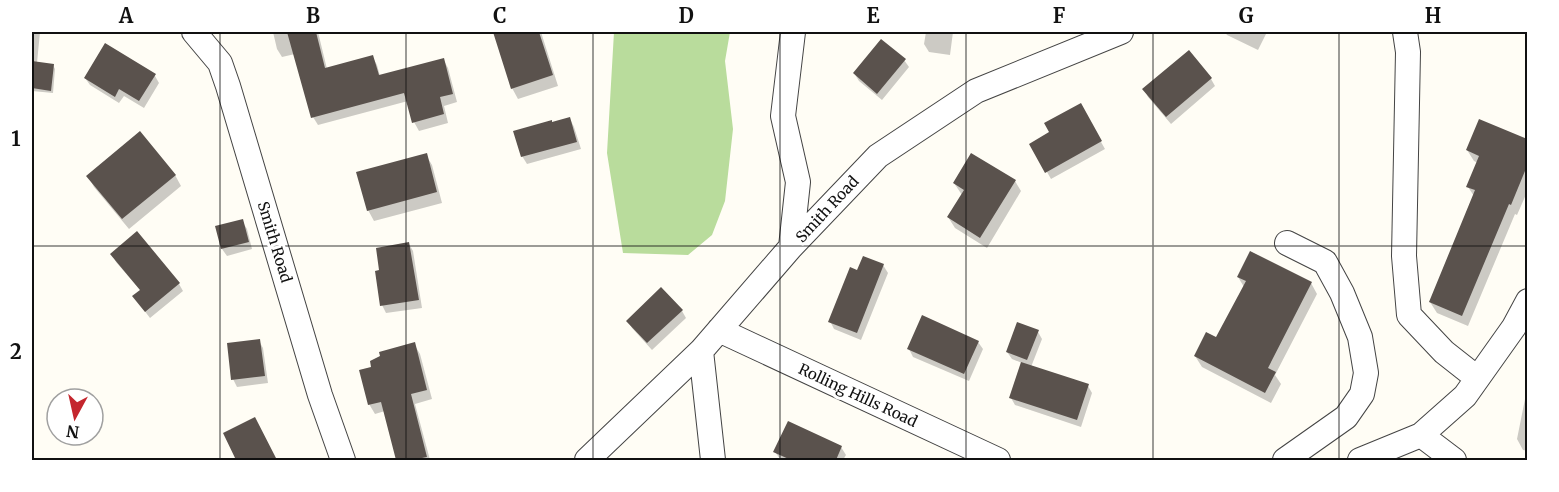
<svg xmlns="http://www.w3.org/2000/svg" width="1559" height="492" font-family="Merriweather,serif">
<rect width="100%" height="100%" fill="#fffdf5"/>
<!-- forest -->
<path fill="#b9dc9c" d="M614,32H730L725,61L733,129L725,201L712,235L688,255L623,253L607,153Z"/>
<!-- shadow -->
<path fill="#0003" d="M32,32H40L37,63L53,65L55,69L53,93L32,91Z
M273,32H318L327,69L372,56L377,65L380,76L443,59L448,68L457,102L444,106L448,123L419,131L414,122L408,101L318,125L313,117L295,54L282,57L277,49Z
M494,32H541L558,86L518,99L512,88Z
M926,32H953L950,55L929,52L924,44Z
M1225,32H1267L1258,50L1227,35Z
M1189,52L1211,79L1215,86L1171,124L1148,97L1144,89Z
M904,60L909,67L882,100L859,81L854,73Z
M155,76L159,83L144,108L124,96L119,103L90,85L85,78Z
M1080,105L1105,149L1051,179L1031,144L1051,133Z
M570,119L574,127L581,149L527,164L522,156L552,124Z
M1479,121L1528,141V190L1517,215L1515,214L1468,326L1437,313L1430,302L1474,196L1468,187L1478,163L1474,161L1467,150Z
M426,155L432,165L442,203L374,221L368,210Z
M175,175L181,186L129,229L94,187L88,176Z
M1015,181L1021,191L987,248L955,228L948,217L962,195L954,183Z
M242,221L247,229L252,249L227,256L222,249Z
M409,244L413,251L422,308L386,313L382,305L381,271Z
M112,254L179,284L183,291L150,318L134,297L141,291L116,262Z
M883,265L888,273L861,340L834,329L830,321L858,272Z
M1238,277L1311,283L1317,294L1275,375L1281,384L1271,403L1202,367L1195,356L1217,339L1244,287Z
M682,311L686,318L652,350L632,328L628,321Z
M1038,332L1042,339L1031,367L1088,386L1092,393L1081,427L1015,405L1011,398L1022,363L1012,359L1007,352Z
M259,341L263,348L268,383L237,387L233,379Z
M978,342L983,349L969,381L913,357L909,349Z
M414,344L420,354L432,399L415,404L430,460H398L385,411L375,414L369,404L373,368Z
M1528,384V451L1523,450L1517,439Z
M259,426L276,460H238L225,433Z
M841,447L846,455L843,460H781L775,452Z"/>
<!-- building -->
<path fill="#5a524d" d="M287,32H316L325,68L373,55L379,75L444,58L453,94L440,97L444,114L412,123L404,93L311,118Z
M493,32H539L553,75L511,89Z
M881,39L906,59L877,94L853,73Z
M105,43L156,74L139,101L119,89L115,97L84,78Z
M1189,50L1212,78L1166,117L1142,89Z
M32,61L54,64L51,91L32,88Z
M1081,103L1102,141L1045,173L1029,144L1049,132L1044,123Z
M570,117L577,142L521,157L513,131L552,120V122Z
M1479,119L1527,139V166L1511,205L1509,204L1462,316L1429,302L1475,190L1466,187L1479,156L1466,150Z
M140,131L176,175L122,219L86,176Z
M427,153L437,192L367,211L356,172Z
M971,153L1016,180L980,238L947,217L964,190L953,183Z
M243,219L249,242L221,249L215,226Z
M137,231L180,283L145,312L132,296L140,290L110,254Z
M409,242L419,300L380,306L375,271L379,270L376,248Z
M1250,251L1312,282L1268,368L1276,372L1265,393L1194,356L1206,332L1216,337L1246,281L1237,277Z
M863,256L884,264L857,333L828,322L850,267L857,270Z
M661,287L683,310L647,343L626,321Z
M922,315L979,341L964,374L907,349Z
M1017,322L1039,330L1027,360L1006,352Z
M260,339L265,376L231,380L227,343Z
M415,342L427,390L411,394L427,457L412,460H396L381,402L368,405L359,370L371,367L370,361L380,356L379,352Z
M1021,362L1089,384L1077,420L1009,398Z
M255,417L277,460H236L223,433Z
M788,421L842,446L836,460H791L773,452Z"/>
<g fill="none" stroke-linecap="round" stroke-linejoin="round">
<!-- minor casing -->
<g stroke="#444" stroke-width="26">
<path id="minor" d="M194,32L220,63L228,86L320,395L343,460
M1405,32L1408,52L1404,256L1409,315L1444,352L1477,378
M791,247L798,182L783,116L793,32
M719,330L998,460
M701,351L713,460
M1421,435L1465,396L1514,327L1528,301
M587,460L701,351L791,247L878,156L976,91L1121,32
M1285,460L1346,417L1362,394L1366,373L1360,337L1342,293L1325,262L1287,243
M1360,460L1421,435L1454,460"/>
</g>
<!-- minor -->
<use href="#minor" stroke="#fff" stroke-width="24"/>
</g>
<!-- grid -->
<path fill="none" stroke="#111" stroke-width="1.5" stroke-opacity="0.55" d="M220,32V460M406,32V460M593,32V460M780,32V460M966,32V460M1153,32V460M1339,32V460M32,246H1528"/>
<g text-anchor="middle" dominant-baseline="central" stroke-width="6" stroke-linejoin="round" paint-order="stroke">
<!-- street labels -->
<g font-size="15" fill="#111" stroke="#fff">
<text transform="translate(827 209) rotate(-47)">Smith Road</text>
<text transform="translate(275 242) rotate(73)">Smith Road</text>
<text transform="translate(858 395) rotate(25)">Rolling Hills Road</text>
</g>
</g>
<!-- border -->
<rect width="1559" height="492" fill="none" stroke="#ffffff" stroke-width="66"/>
<!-- north arrow -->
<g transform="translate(75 417) rotate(188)"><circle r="28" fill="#ffffff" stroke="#a0a0a0" stroke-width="1.5"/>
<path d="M0-4.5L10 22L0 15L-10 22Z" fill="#c4262e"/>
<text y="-9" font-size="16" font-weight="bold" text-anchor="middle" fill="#111111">N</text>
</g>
<rect x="33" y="33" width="1493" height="426" fill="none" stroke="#111" stroke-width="2"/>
<g font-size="20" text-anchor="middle" font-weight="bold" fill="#111">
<text x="126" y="23">A</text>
<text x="313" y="23">B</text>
<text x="500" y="23">C</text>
<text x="686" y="23">D</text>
<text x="873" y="23">E</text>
<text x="1059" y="23">F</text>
<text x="1246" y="23">G</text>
<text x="1433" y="23">H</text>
<text x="16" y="146">1</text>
<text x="16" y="359">2</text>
</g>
</svg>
